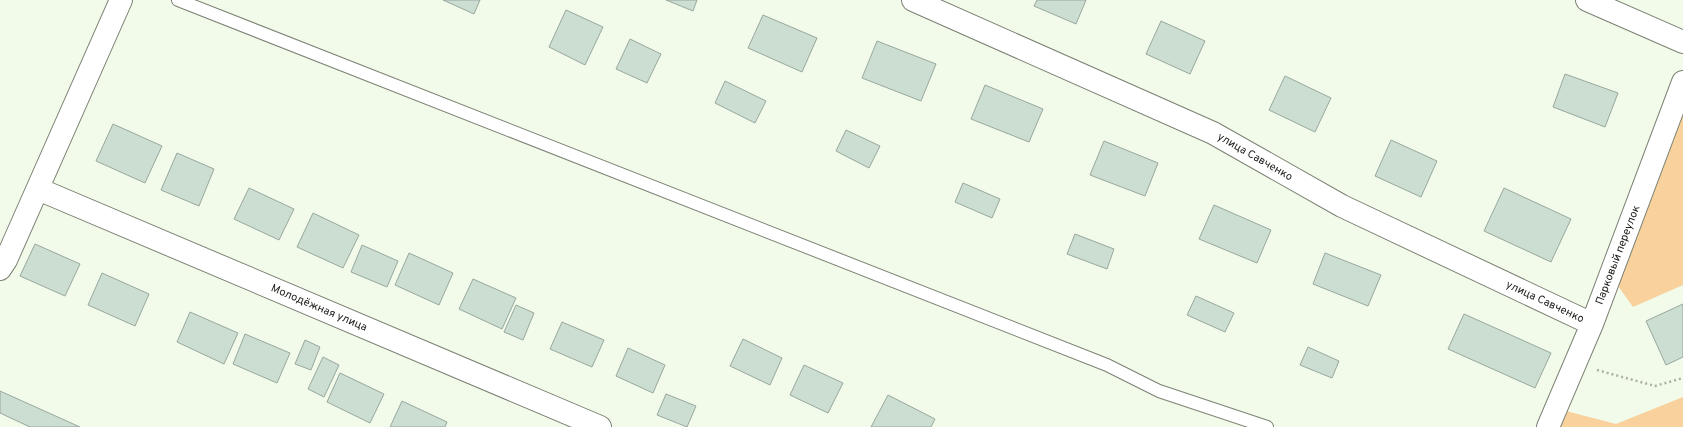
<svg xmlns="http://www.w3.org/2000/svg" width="1683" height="427" font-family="Overpass,sans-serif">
<rect width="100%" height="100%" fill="#f2faea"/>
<!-- green -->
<path fill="#f8d19d" d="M1683,111V285L1633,307L1616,283Z
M1683,397V427H1559L1566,411L1616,424Z"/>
<!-- building -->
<path fill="#ccddd2" stroke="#98a89e" d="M443,0H480L474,14Z
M666,0H697L693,11Z
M1037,0H1086L1076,24L1034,6Z
M566,10L603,27L585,65L549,47Z
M763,15L817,38L802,72L748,48Z
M1161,21L1205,41L1190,74L1146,54Z
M630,39L661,54L647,83L616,69Z
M877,41L936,64L921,101L862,78Z
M1565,74L1618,93L1605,127L1553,107Z
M1285,76L1331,98L1315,132L1269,110Z
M725,81L766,101L755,123L715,103Z
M985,85L1043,109L1029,142L971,119Z
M113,124L162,146L145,183L96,161Z
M846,130L880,146L869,168L836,151Z
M1391,140L1437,161L1421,197L1375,176Z
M1104,141L1158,163L1145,196L1090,175Z
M177,153L214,169L199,206L161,190Z
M963,183L1000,199L992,218L955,202Z
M249,188L294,209L279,240L234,219Z
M1504,188L1571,219L1551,262L1484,231Z
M1214,205L1271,230L1257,263L1199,239Z
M313,213L359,235L343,268L297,247Z
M1075,234L1114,249L1107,269L1067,254Z
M35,244L80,264L65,296L20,276Z
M362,245L398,261L387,287L351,272Z
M409,253L453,273L439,305L395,285Z
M1325,253L1381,275L1368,306L1313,284Z
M102,273L149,294L135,326L88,305Z
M473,279L516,298L502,329L459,309Z
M1196,296L1234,313L1225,332L1187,315Z
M1683,304V357L1666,365L1646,321Z
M516,305L534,313L523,340L504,332Z
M190,312L238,333L224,364L177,342Z
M1464,314L1551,353L1535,388L1448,349Z
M562,322L604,340L592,367L550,349Z
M245,334L290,353L277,383L233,364Z
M743,339L782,358L770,385L730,366Z
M305,340L320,347L311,370L295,364Z
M1308,347L1339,361L1332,378L1300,365Z
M628,348L665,365L653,393L616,376Z
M323,357L339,365L324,397L308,389Z
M804,365L843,383L828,413L790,395Z
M340,373L384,394L370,423L327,402Z
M0,391L80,427H30L0,413Z
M666,394L696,406L687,427L657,415Z
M888,395L935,419L931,427H871Z
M402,401L447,422L445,427H390Z"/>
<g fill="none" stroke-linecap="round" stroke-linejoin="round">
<!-- lane casing -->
<g stroke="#7b8274" stroke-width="14">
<path id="lane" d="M178,0L1107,365L1159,391L1267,427"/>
</g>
<!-- street casing -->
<g stroke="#7b8274" stroke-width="24">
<path id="street" d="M913,0L1213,133L1342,206L1592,324
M1587,0L1683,42
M38,189L600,427
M0,269L6,260L121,0
M1548,427L1592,324L1683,82"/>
</g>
<!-- path -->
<path stroke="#aab0a3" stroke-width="2.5" stroke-dasharray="2 3" stroke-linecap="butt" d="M1597,370L1655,386L1683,378"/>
<!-- lane -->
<use href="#lane" stroke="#fff" stroke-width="12"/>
<!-- street -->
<use href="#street" stroke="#fff" stroke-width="22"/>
</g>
<g text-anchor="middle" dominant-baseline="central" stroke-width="4" stroke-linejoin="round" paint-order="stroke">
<!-- street labels -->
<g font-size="11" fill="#1c1f19" stroke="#fff">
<text transform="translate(1255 157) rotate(30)">улица Савченко</text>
<text transform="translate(1618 255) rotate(-69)">Парковый переулок</text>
<text transform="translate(1545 302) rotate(25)">улица Савченко</text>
<text transform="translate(319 308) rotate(23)">Молодёжная улица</text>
</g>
</g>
</svg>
